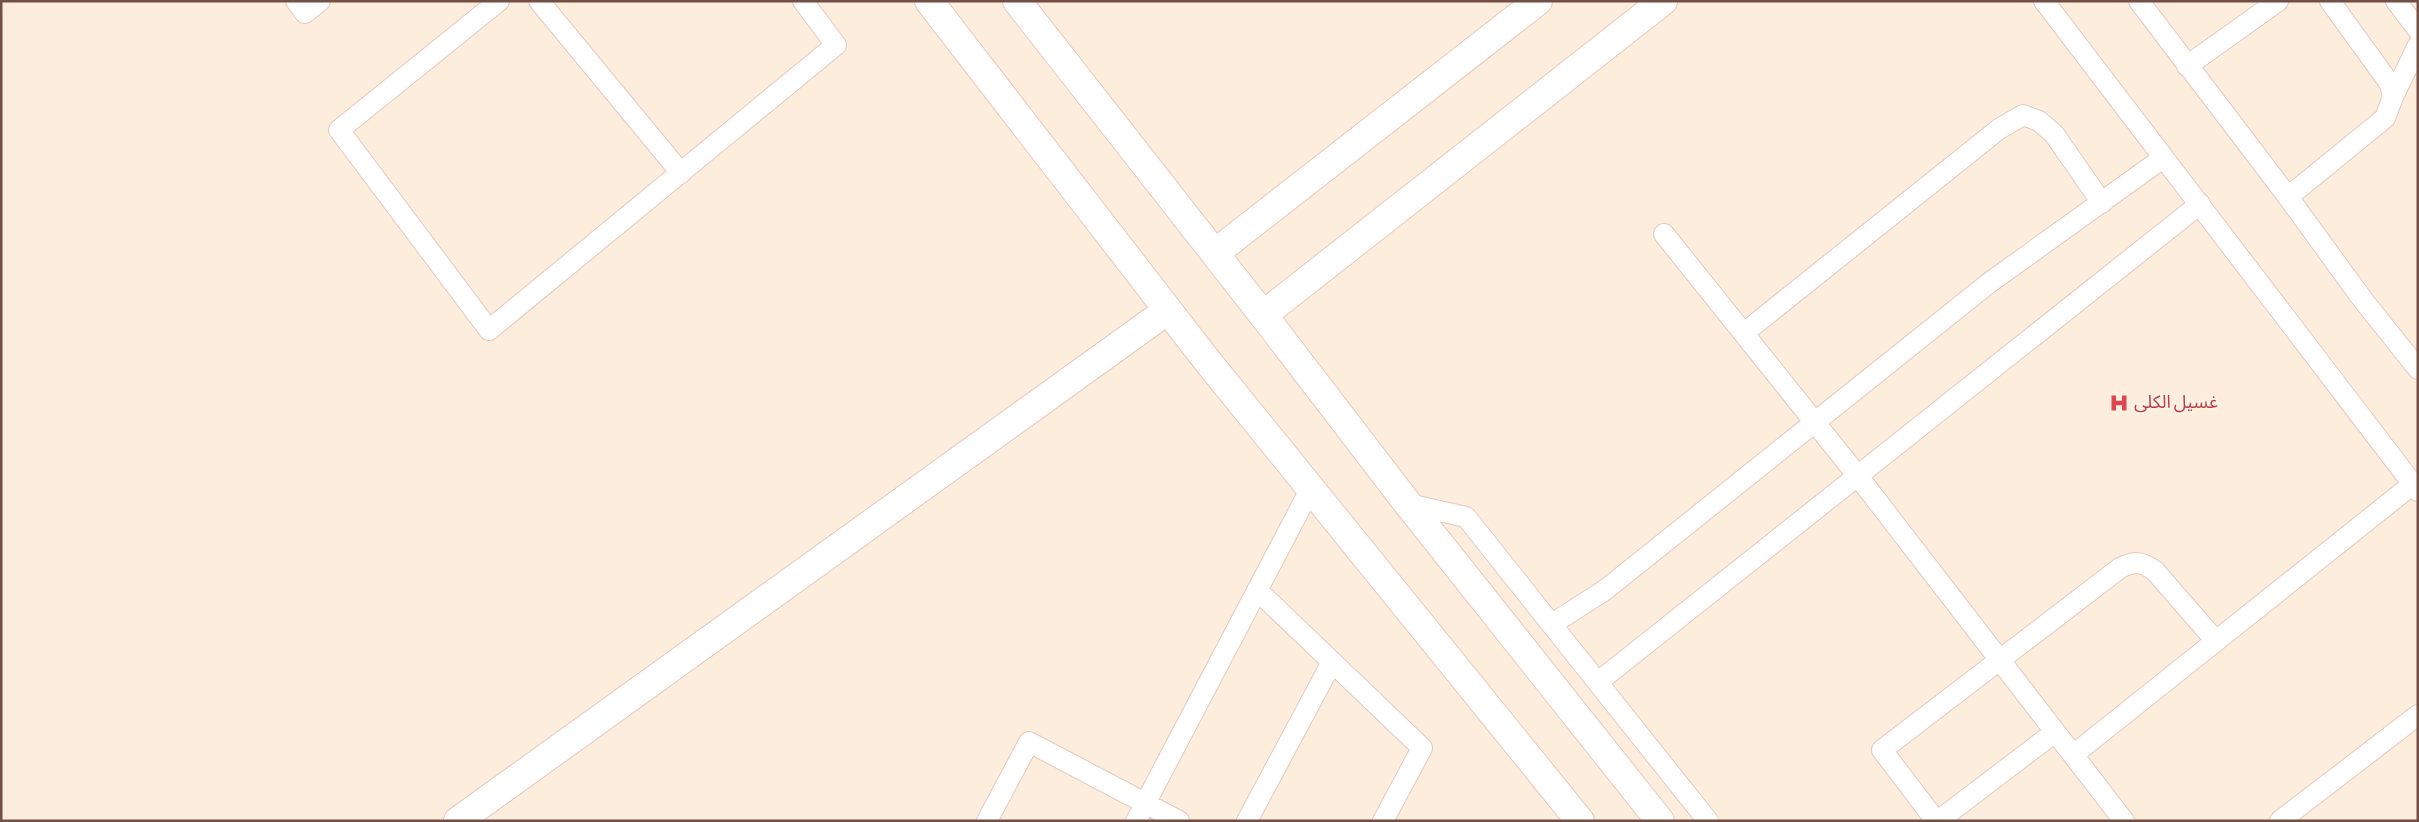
<svg xmlns="http://www.w3.org/2000/svg" width="2419" height="822" font-family="'Alegreya Sans','Noto Sans Arabic',sans-serif">
<rect width="100%" height="100%" fill="#fdeddd"/>
<g fill="none" stroke-linecap="round" stroke-linejoin="round">
<!-- lane casing -->
<g stroke="#e3c9bd" stroke-width="22">
<path id="lane" d="M296,1L305,13L320,1
M499,1L339,130L489,330L836,45L803,1
M539,1L681,173
M2044,1L2418,491
M2139,1L2288,197L2363,300L2418,369
M2396,1L2418,30
M2187,66L2278,1
M2393,97L2418,45
M2288,197L2385,118L2393,97L2390,84L2330,1
M1664,234L1857,475L2124,821
M1744,333L1999,129L2023,115L2039,121L2054,134L2102,203
M1408,504L1466,517L1708,821
M1257,590L1422,748L1383,821
M1552,624L1605,590L1989,283L2163,158
M1598,682L2200,204
M2073,755L2413,484
M987,821L1029,742L1179,821
M1136,821L1311,488
M1247,821L1332,662
M1936,821L1882,750L2120,568C2135,561 2141,561 2155,571L2215,640
M1938,821L2055,732
M2280,821L2418,715"/>
</g>
<!-- street casing -->
<g stroke="#e3c9bd" stroke-width="30">
<path id="street" d="M458,821L1168,310"/>
</g>
<!-- secondary casing -->
<g stroke="#e8c9b9" stroke-width="30">
<path id="secondary" d="M929,1L1205,358L1580,821
M1017,1L1263,315L1408,504L1660,821
M1215,253L1538,1
M1263,315L1663,1"/>
</g>
<!-- lane -->
<use href="#lane" stroke="#fff" stroke-width="20"/>
<!-- street -->
<use href="#street" stroke="#fff" stroke-width="28"/>
<!-- secondary -->
<use href="#secondary" stroke="#fff" stroke-width="28"/>
</g>
<!-- icons -->
<defs>
<g id="hospital-bare" transform="scale(1.5)"><path d="M-5-5h3v3.5h4V-5h3V5h-3V1.5h-4V5h-3Z" fill="#e0444e" stroke="#fff1e4" stroke-width="2.5" paint-order="stroke"/></g>
</defs>
<g fill-rule="evenodd">
<use href="#hospital-bare" x="2119" y="403"/>
</g>
<g text-anchor="middle" dominant-baseline="central" stroke-width="4.5" stroke-linejoin="round" paint-order="stroke">
<!-- health labels -->
<g font-size="18" fill="#be3a42" stroke="#fff1e4" text-anchor="start">
<text x="2134" y="403">غسيل الكلى</text>
</g>
</g>
<!-- border -->
<rect width="2419" height="822" fill="none" stroke="#735045" stroke-width="5"/>
</svg>
